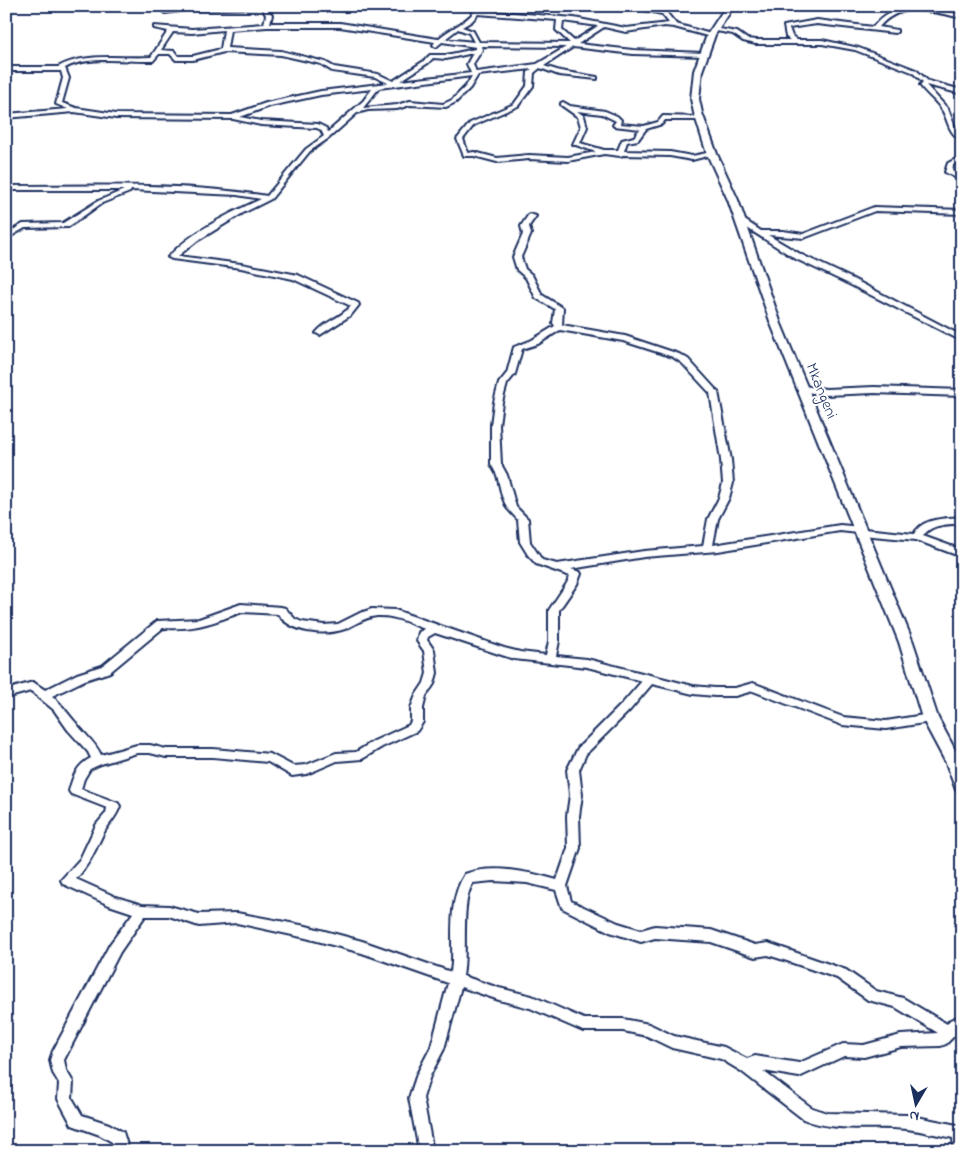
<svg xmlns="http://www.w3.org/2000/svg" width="968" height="1157" font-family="'Indie Flower',sans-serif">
<rect width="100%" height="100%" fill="#fff"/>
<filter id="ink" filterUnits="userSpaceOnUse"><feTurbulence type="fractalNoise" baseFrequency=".02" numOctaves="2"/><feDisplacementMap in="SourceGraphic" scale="10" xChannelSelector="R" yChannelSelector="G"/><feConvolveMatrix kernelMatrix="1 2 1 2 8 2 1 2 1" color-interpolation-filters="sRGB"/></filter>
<g filter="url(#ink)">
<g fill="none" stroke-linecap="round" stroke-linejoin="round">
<!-- street casing -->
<g stroke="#1b2f5e" stroke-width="4">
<path id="street" d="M9,6H16L6,12V8Z
M189,6H259L256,8L189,10L165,13L162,11Z
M261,6H267L272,15L270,23H340L438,39C449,29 464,24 474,12L462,6H470L478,10L574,18L626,28L669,23L662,14L626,6H638L666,12L676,24L714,35L711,37L674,27L664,26L626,32L604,27L578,44L633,50L703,53L706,55L705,56L633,54L573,47L544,66L560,71L597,77V79L559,75L540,68L534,73L533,86L518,106L474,125L463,139L468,153L474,152L497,158L529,155L568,157L596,152L573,144L581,127L578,117L561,105V103L563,102L570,106L605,111L617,116L621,120L620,124L644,126L658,122L663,116L701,117L702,118L699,120H665L662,124L646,129L638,140L627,142L624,151L670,152L692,156L712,152L715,154L692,160L670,156L623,155L620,156L604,154L568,161L529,159L497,162L474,156H464L457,139L458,138L470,123L514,104L527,86L528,72L532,69L478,75L470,88L456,102L446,107L410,105L397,109L368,110L357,113L329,138L310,151L271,199L243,213L197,241L178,256L241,264L298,275L358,303L359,305L351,315L320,335L316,333C325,321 341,318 351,306L293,279L241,268L172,259L168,257C191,232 230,213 261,199L237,195L131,190L130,192L102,203L68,227L25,228L6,239V234L23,224L63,223L98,201L124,190H6V186C93,186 181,182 267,196L306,149L324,136L321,130L317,128L261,125L233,119L116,118L74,112L6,118V114L68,109L56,104L63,78L61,71H6V67H58C85,52 121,59 151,57L168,31L154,28V26L192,29L264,24L266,15ZM478,14L557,20L556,30L570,43L479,42L473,31L462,27L472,21ZM563,21L598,26L574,41L562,30ZM267,27H340L435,42L433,45L436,47L442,42L476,47L475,49L446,55H430L424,61L393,81L378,74L334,67L325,62L281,51L227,48L230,30ZM458,29L469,33L474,42L445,39ZM224,30L221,49L193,56H178L174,51L161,50L173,32L192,33ZM481,46L566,47L537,64L476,72L473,64L482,50ZM224,52L281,55L321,64L332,71L375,77L388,83L321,91L266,103L232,115L116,114L76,108L62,103L69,78L65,68C87,55 128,62 153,61L159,54H170L176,60H193ZM473,53L467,64L471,73L400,81L428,63L433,58L446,59ZM472,76L466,86L452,100L443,104L410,101L397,105L363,108L379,88ZM372,89L363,101L328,132L326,128L318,124L261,121L240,117L270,106L321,95ZM577,111L602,114L616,121L613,125L614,126L640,129L634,137L622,140L618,150H604L580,143L587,127L584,116Z
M323,6H337L347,9L344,11Z
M912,7L962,14V18C931,12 902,0 879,27L897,30V32L895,33L817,24L789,28L792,36L797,40H822L859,48L916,70L928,81L962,90V94L926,85L948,109L955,127L962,135V140C948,134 949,121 942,110C936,100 926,94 920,85L923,82L912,72L855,50L822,44H756L743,41L733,34L711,30L714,28L737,32L747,39L756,40H790L786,37L784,26L817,20L873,27C884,14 894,8 912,7Z
M962,156V161L953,165L952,171L962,176V181L945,172L948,163Z
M874,207L962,210V214L875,211L804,238L768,235L802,255L853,279L962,336V341L847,283L796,259L736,221L743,219L761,231H783L803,234Z
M529,214L536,216L529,226L531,234L521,257L525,269L532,275L542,295L563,308L562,325L625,336L679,354L688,359L718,392L731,460L733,483L729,498L718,519L713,545L840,525L861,527L865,529L914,534C923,517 945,519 962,517V523C948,525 932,523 923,536L962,550V557L916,540L862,535L858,533L840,531L718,551L644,557L571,569L580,572L581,574L577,584L559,610V641L556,656L587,659L693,686L715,688H735L753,683L843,717L886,721L930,714L934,715L936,718L934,721L930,722L886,729L842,725L753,691L735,696H715L693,694L652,684L630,710L586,754L579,770L582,795L579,816L580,848L567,886L571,901L618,923L641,930L655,926L711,930L755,945L768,943L846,970L876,991L903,998L947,1024L950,1020L962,1015V1028L946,1044L941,1046L901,1047L864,1057L844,1056L799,1077L763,1071L812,1108L827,1113L907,1115L962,1126V1151H954L953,1138C938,1135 922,1131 907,1129C871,1125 837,1133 803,1119L741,1071L721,1059L672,1048L647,1036L623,1031H583L530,1008L499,1000L461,987L444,1049L430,1076L423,1098L433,1151H419L409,1098L417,1074L431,1047L448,983L362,953L306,938L237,923L199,926L169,916H145L120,952L64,1060L66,1070L73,1082L72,1098L82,1115L109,1124L123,1132L129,1151H115L112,1142L100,1135L72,1125L58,1099L59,1083L53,1073L50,1060L53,1051L110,944L133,913L109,905L63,884L61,880L80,859L96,825L106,813L107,808L71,794L69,791C73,776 77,765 91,758L88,752L68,730L54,710L31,691L6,698V690L33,682L45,690L77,674L102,666L157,621L199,619L241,604L281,607L285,608L295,619L302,622L324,625L338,624L360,613L372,609L395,610L504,648L520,652L546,655L549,641V610L567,583L570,576L536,564L528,555L520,542L518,520L507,508L502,496L497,475L491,464V425L494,402L499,383L507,373L514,347L532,340L555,326L553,323L555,309L536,298L526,278L517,270L513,257L523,234L521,226ZM560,330L623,341L673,357L682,363L710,393L721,460L723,483L719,498L708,519L703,546L644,551L557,564L542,560L530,542L528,519L516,507L507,475L501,464L499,425L502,402L507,384L515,374L522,349L538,344ZM242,612L278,614C291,633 325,636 345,629C356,624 365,617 377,616C395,615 409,623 425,629L419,632L417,641L424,651L427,673L424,683L416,695L411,708V721L409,725L374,741L356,752L336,753L306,765L293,766L270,754L213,749H166L150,745H137L101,755C95,742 84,734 76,723C67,713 62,704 52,696L85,680L110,672L163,628C196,630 211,623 242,612ZM435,633L514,659L587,667L642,681L622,704L578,748L567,770L570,795L567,816L568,848L557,880C529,872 493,864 465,874C448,899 453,934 452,963L451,972L362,941L306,926L237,913L199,914L169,906L142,905L116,897L76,879C91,862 94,852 103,834C109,823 116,818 120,806L118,803L81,789L84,779L90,769L101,764L137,753H150L166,757H213L268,762L292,776L307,774L337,761L362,759L382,747L417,731L423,722V708L426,696L434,684L437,673L434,650L427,640L428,637ZM493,881L527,883L556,890L562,908L610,932L641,942L655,938L711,942L755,957L768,955L787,961L837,978L868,1000L895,1007L938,1033L901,1035L864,1045L843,1044L799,1063L755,1056L747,1059L724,1047L674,1036L649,1024L623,1019H584L532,996L499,988L463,976C468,950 460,902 473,883Z
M803,386L826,389L874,387L962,390V396L874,393L826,395L800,391V387Z"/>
</g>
<!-- secondary casing -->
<g stroke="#1b2f5e" stroke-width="4">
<path id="secondary" d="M726,6H734L715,35L702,71L699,99L702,113L717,154L738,200L781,324L913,642L938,718L962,763V792L956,790L946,763L922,718L899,642L771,324L728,200L707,154L694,113L691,99L694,71L707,35Z"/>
</g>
<!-- street -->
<use href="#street" fill="#fff" fill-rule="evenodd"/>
<!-- secondary -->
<use href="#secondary" fill="#fff" fill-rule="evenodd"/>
</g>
</g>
<g text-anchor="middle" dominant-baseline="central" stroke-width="4" stroke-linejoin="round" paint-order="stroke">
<!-- street labels -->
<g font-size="16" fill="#1b2f5e" stroke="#fff">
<text transform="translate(821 391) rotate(68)">Mkangeni</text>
</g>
</g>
<!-- margin -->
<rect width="968" height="1157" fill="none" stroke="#fff" stroke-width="25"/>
<rect x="12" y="12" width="943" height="1132" fill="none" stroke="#1b2f5e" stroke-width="2" filter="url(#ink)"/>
<!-- north arrow -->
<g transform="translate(916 1104) rotate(189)" stroke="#ffffff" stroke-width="4" paint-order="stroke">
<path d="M0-4L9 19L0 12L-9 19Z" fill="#1b2f5e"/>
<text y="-8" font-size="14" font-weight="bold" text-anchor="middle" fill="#1b2f5e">N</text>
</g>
</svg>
